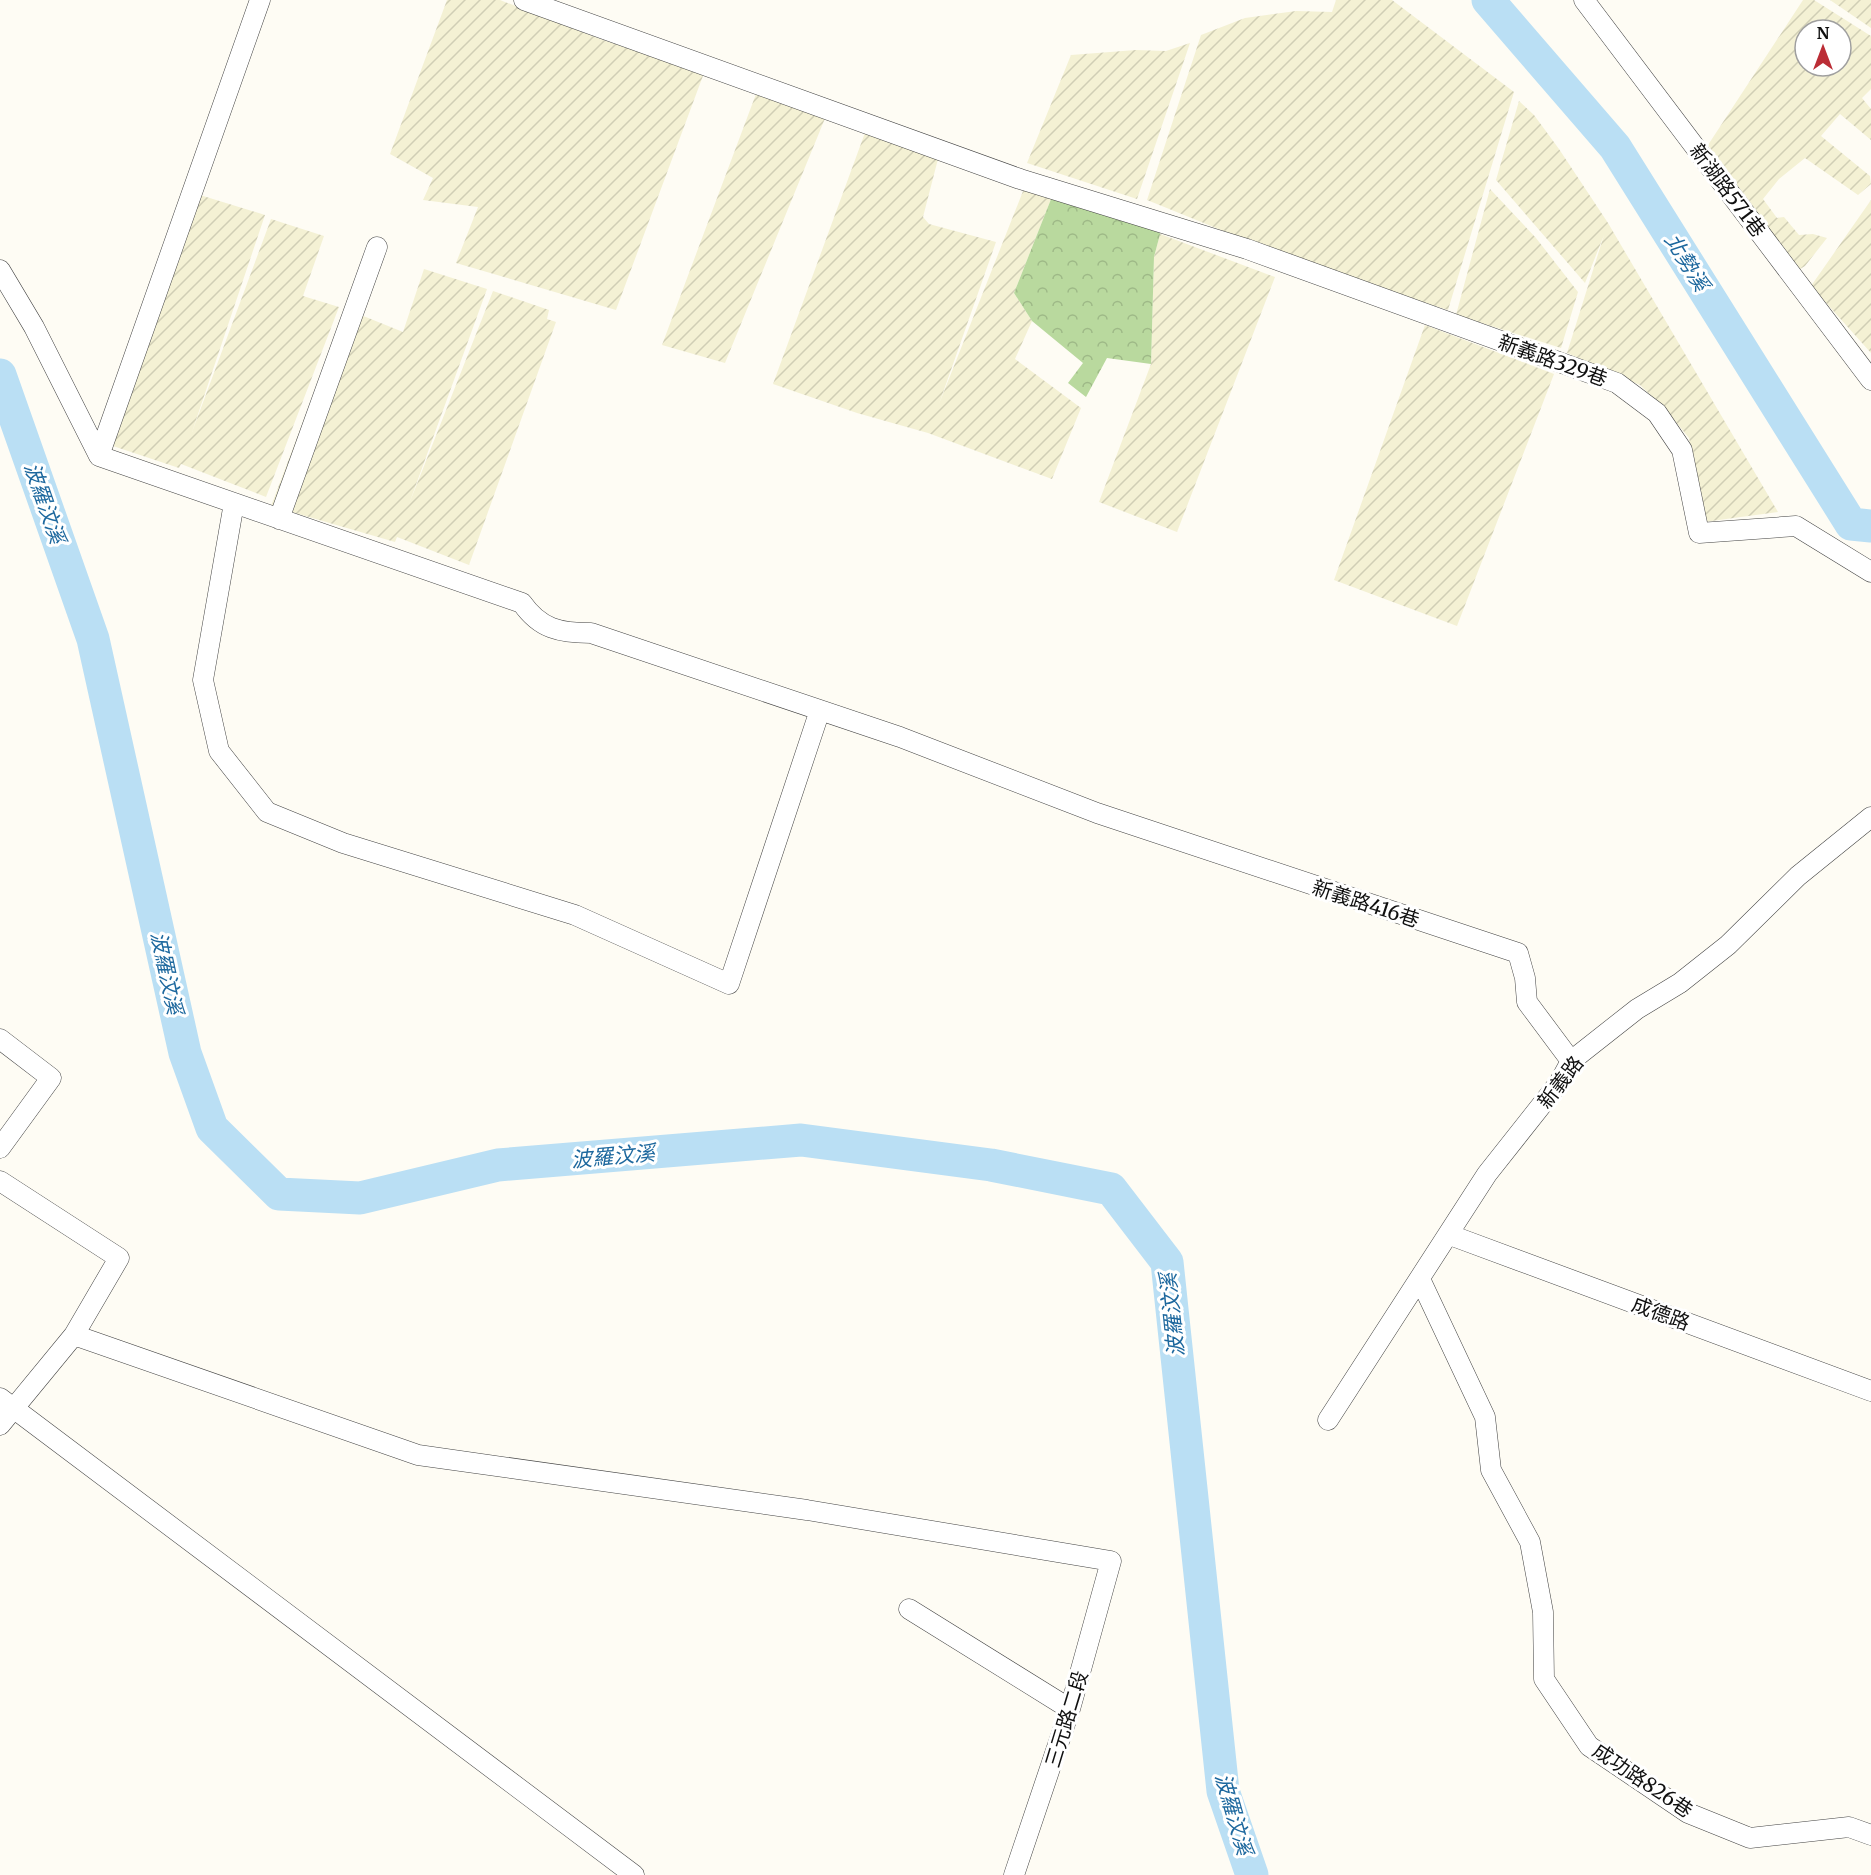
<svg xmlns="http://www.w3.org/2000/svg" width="1871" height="1875" font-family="Merriweather,'Noto Sans TC',serif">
<defs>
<pattern id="farmland-furrows" width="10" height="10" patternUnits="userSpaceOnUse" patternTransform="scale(1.5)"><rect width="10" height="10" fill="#f4f1d4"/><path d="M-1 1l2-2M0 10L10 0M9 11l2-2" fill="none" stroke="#d0ceb5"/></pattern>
<pattern id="forest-crowns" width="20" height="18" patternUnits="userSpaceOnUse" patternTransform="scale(1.5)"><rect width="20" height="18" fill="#b9d99e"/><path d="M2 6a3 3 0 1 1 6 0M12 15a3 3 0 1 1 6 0" fill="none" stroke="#9eb987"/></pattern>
</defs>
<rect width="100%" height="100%" fill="#fefcf4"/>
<!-- farmland -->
<path fill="url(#farmland-furrows)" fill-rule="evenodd" d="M447,0H500L600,39L704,73L616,310L456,263L478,207L423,200L433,178L390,154Z
M1336,0H1392L1514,92L1448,310L1378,288L1253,243L1147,200L1201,35L1245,18L1296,11L1332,12Z
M1803,0H1814L1871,36V89L1862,98L1871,109V140L1840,114L1821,136L1870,176L1871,184L1858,195L1805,158L1779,179L1763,199L1777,218L1784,217L1799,235L1813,234L1827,238L1805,266L1792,274L1743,194L1708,145ZM1805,30H1841V66H1805Z
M1830,0H1871V28Z
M1190,43L1137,199L1027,163L1071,55L1136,50L1166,51Z
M756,94L826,116L725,363L662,345Z
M1519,101L1534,115L1559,149L1608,223L1778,512L1704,522L1689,438L1666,410L1640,385L1567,353L1604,235L1585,283L1496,180Z
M866,130L938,159L923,217L929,224L996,242L939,404L1027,181L1055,189L1014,293L1032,321L1015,359L1081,408L1052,479L928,433L857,413L773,384Z
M1490,189L1536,238L1578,292L1561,348L1456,315Z
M200,195L265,215L192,432L271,219L324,236L303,296L339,307L266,497L181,464L179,468L104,443Z
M1871,200V353L1811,286Z
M1160,234L1275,277L1177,532L1099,502L1151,364L1154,257Z
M424,269L487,289L409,504L493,291L549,310L547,319L556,322L469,565L397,537L395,542L271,506L346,309L403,332Z
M1425,325L1554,374L1457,626L1334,580Z"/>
<!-- forest -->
<path fill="url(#forest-crowns)" d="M1055,189L1163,223L1154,257L1151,364L1107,358L1086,397L1068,383L1083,363L1032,321L1014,293Z"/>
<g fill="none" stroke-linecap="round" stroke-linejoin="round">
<!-- river -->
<path stroke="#badff4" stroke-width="33" d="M1488,0L1615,147L1851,524L1871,526
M0,375L93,639L185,1053L212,1128L279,1194L360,1198L498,1165L801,1140L991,1165L1111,1189L1167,1262L1223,1791L1252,1875"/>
<!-- minor casing -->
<g stroke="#434343" stroke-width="21">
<path id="minor" d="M524,0L1020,179L1247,249L1617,383L1657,413L1682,450L1699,533L1796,526L1871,572
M1584,0L1871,380
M0,270L34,327L99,456L522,603C540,629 560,633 591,633L900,737L1097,813L1518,953L1525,978L1527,1002L1571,1061
M99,456L260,0
M234,503L203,680L219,751L267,812L343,843L575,915L729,984L820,710
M279,519L377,247
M0,1039L51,1078L0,1148
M0,1181L119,1258L74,1335L0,1425
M1450,1235L1871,1391
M1420,1279L1485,1417L1491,1470L1530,1542L1543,1612L1544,1679L1589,1746L1688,1813L1750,1838L1849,1827L1871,1835
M74,1335L418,1455L807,1510L1111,1561L1070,1709L1014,1875
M0,1398L634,1875
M1328,1420L1487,1174L1559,1083L1571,1061L1637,1009L1680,983L1728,945L1798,876L1871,817
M909,1609L1070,1709"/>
</g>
<!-- minor -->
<use href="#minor" stroke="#fff" stroke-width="20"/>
</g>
<g text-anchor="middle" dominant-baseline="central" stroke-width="6" stroke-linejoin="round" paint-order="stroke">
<!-- street labels -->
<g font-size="20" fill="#101010" stroke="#fff">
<text transform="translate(1728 190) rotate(53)">新湖路571巷</text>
<text transform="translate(1553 360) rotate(20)">新義路329巷</text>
<text transform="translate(1366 903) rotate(18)">新義路416巷</text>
<text transform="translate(1560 1082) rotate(-52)">新義路</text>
<text transform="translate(1661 1313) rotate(20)">成德路</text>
<text transform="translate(1066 1719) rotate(-73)">三元路二段</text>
<text transform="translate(1643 1780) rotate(34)">成功路826巷</text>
</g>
<!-- water labels -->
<g font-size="21" font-style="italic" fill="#1d689e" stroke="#fff">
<text transform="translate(1687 262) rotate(58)">北勢溪</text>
<text transform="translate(45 503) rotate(71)">波羅汶溪</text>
<text transform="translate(167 973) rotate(78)">波羅汶溪</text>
<text transform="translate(613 1156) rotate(-5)">波羅汶溪</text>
<text transform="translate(1172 1315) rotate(-96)">波羅汶溪</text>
<text transform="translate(1234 1814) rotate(74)">波羅汶溪</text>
</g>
</g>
<!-- north arrow -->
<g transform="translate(1823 48)"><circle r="28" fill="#ffffff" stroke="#9f9f9f" stroke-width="1.5"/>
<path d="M0-4.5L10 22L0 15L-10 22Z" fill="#bb2d36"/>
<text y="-9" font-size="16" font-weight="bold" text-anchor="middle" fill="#101010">N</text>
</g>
</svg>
